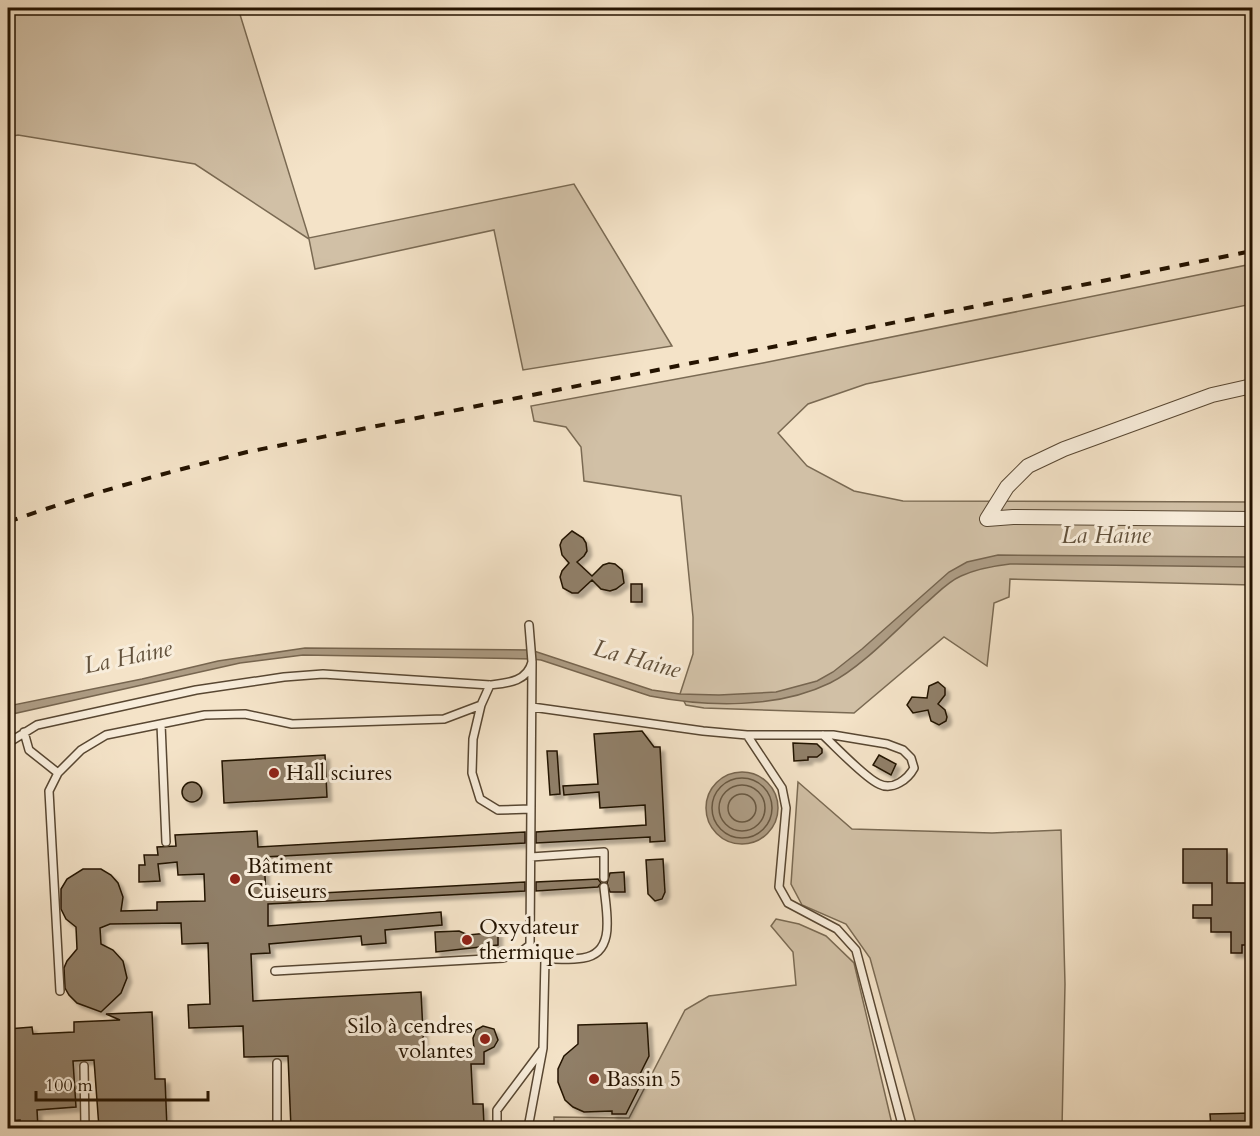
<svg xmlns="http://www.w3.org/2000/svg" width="1260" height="1136" font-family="Cardo,serif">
<defs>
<filter id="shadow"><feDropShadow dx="4.5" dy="4.5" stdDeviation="1.5" flood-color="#0004"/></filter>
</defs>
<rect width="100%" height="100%" fill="#f4e3c8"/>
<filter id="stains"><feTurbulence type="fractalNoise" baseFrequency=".00333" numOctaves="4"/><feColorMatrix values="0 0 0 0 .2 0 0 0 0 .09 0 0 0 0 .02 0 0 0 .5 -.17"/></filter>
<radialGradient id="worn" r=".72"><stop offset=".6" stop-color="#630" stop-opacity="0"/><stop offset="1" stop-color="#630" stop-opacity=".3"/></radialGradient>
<!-- green -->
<path fill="#d1c0a6" stroke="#7a6a53" stroke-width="1.5" d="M8,8H238L309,238L574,184L672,346L523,370L494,230L315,269L309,239L195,164L18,135L8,137Z
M1252,264V304L866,384L808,404L778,433L807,466L854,491L903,501L1252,502V585L1010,579L1009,597L994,603L987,666L944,637L854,713L704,708L686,705L680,694L693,654V617L681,496L584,481L581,447L566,427L534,421L531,406L763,363Z
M798,782L852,829L992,833L1061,830L1065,984L1062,1128H917L870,958L846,924L802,905L791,884Z
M776,919L799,924L826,936L854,963L893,1128H554V1117L629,1118L685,1010L709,996L796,985L793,952L771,926Z"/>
<!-- water -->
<path fill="#ad9c84" stroke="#76654f" stroke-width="1.5" d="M998,555L1252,557V567L1010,564C993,566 976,569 961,576C947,582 937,594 925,604C899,627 861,668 830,683C777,709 707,707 650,696L541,660L532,659L303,655L240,663L8,715V706L142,679L218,661L305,648L531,650L652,690L680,694L719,695L776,692L817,681L833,672L862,649L949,572L967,562Z
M706 808a36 36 0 1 1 72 0a36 36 0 1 1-72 0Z"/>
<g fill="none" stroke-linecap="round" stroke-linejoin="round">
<!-- shore -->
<path stroke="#685842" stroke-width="1.5" d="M712 808a30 30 0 1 1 60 0a30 30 0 1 1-60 0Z
M719 808a23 23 0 1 1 46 0a23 23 0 1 1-46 0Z
M728 808a14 14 0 1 1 28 0a14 14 0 1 1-28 0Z"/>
</g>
<!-- building -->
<path fill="#907f68" stroke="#241300" stroke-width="1.5" filter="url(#shadow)" d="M572,531L583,538L586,543L587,551L584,556L577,562L592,576L603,565L609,563L615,564L622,570L624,583L616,589L610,591L601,589L592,580L578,593H572L563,588L560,577L562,571L569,563L562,555L560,545L562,540Z
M631,584H642V602H631Z
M938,682L945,688V695L938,704L945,710L947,717L946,721L939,725L931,721L928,710L913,713L907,705L912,697L927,698L929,686Z
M642,731L654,747H660L665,841L650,842V837L536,843V832L646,825L645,805L600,808L599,792L564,795L563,786L598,784L594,734Z
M793,743L817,744L822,749V753L817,757H808V760L794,761Z
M547,751H557L560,794L550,795Z
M325,755L327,797L224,803L222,761Z
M879,755L896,764L891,775L873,765Z
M182 792a10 10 0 1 1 20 0a10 10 0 1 1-20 0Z
M257,831L258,847L525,832V843L264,857L266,896L525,882V891L268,904V926L441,912L442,925L385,930L386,943L362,945L361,936L269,944L270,953L251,954L253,1001L421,992L424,1052L474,1049L473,1038L476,1030L483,1026L494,1029L498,1040L494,1047L484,1052V1064H471L473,1104H483L484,1125L448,1128H291L288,1056L244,1057L243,1026L189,1028L188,1005L210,1004L208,943L182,944L181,923L110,924L100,928L101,944L113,950L123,961L127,978L121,993L101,1012L77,1003L69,995L65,988L64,968L67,961L77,949L76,927L66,919L61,909V889L67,879L83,869H101L111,875L118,883L123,897L121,911L157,910V902L205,901L204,874L178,875L177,862L158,864L160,881L139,882V865H145L144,855H158L157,847L176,846L175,835Z
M1183,849H1227V883H1252V945H1242V953H1231V932H1211V918H1193V905H1212V883H1183Z
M663,859L665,892L662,899L655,901L648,894L646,860Z
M624,872L625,892H610L607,883L610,873Z
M598,879L601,883L598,887L536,891V882Z
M459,931L468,935L498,932V945L436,952L435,932Z
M152,1012L155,1079H165L167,1128H99L94,1060L73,1061L76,1107L37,1110L38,1128H20V1120L8,1121V1029L32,1027L33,1034L74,1032V1022L120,1020L106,1014Z
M647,1023L649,1056L639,1076L644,1078L626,1114H612V1111L584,1112L573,1107L565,1100L558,1082V1069L564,1056L578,1044V1025Z
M1252,1113V1127L1211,1128L1210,1114Z"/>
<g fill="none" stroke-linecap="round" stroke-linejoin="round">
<!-- lane casing -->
<g stroke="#584732" stroke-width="10">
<path id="lane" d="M481,705L473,739L472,773L480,799L498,810L531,809
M532,707L703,731L747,735L782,788L786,808L779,887L788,903L837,929L856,950L903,1128
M161,724L166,842
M24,732L29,750L58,773
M747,735H833L887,744L903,750L911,758L914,768C908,779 893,791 879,784C865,778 836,747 823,735
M8,743L37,725L196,690L284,677L323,674L490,685C507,683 527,682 532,662
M531,857L604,852V878
M545,959C557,959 571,960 583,958C617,953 606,911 604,887
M275,971L503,958L518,954L530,945
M60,991L49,791L58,773L81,750L106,735L205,715L245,714L292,724L444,719L481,705L490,685
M277,1063V1128
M84,1066L85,1128
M497,1128V1110L542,1050
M528,1128L543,1048L545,959L530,945L532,662L529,625"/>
</g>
<!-- street casing -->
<g stroke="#584732" stroke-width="16">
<path id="street" d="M987,519L1007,487L1028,466L1064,449L1212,395L1252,386
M987,519L1013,517L1252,519"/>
</g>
<!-- lane -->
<use href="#lane" stroke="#f8eddb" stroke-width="7"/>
<!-- street -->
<use href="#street" stroke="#f8eddb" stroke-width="14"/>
<!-- rail -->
<path stroke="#241300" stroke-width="4" stroke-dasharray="10 10" stroke-linecap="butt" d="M8,522C86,494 166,473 247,452L1252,251"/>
</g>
<!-- markers -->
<g fill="#8f2418" stroke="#f8eddb" stroke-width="2">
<circle cx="274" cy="773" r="6"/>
<circle cx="235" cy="879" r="6"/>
<circle cx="467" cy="940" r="6"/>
<circle cx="485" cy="1039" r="6"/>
<circle cx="594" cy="1079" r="6"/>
</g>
<g text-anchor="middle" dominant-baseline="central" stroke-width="6" stroke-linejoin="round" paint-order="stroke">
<!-- poi labels -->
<g font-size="22" fill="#241300" stroke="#f8eddb" text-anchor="start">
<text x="286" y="773">Hall sciures</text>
<text x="247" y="866">Bâtiment<tspan x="247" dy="25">Cuiseurs</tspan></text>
<text x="479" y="927">Oxydateur<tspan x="479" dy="25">thermique</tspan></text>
<text x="473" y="1026" text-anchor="end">Silo à cendres<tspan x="473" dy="25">volantes</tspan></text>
<text x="606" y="1079">Bassin 5</text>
</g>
<!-- water labels -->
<g font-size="24" font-style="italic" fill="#62513b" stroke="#f8eddb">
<text x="1106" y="535">La Haine</text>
<text transform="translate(128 657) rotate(-12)">La Haine</text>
<text transform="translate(637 659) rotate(15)">La Haine</text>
</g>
</g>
<!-- margin -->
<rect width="1260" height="1136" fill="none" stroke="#f4e3c8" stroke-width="30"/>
<rect x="9" y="9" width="1242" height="1118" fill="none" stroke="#241300" stroke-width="3"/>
<rect x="15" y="15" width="1230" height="1106" fill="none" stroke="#241300" stroke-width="1.5"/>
<!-- scale -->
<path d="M36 1091v9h172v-9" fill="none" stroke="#241300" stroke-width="3"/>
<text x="45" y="1091" font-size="18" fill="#241300" stroke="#f8eddb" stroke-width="4.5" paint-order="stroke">100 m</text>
<rect width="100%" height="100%" filter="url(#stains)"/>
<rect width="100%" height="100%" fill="url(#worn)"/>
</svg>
